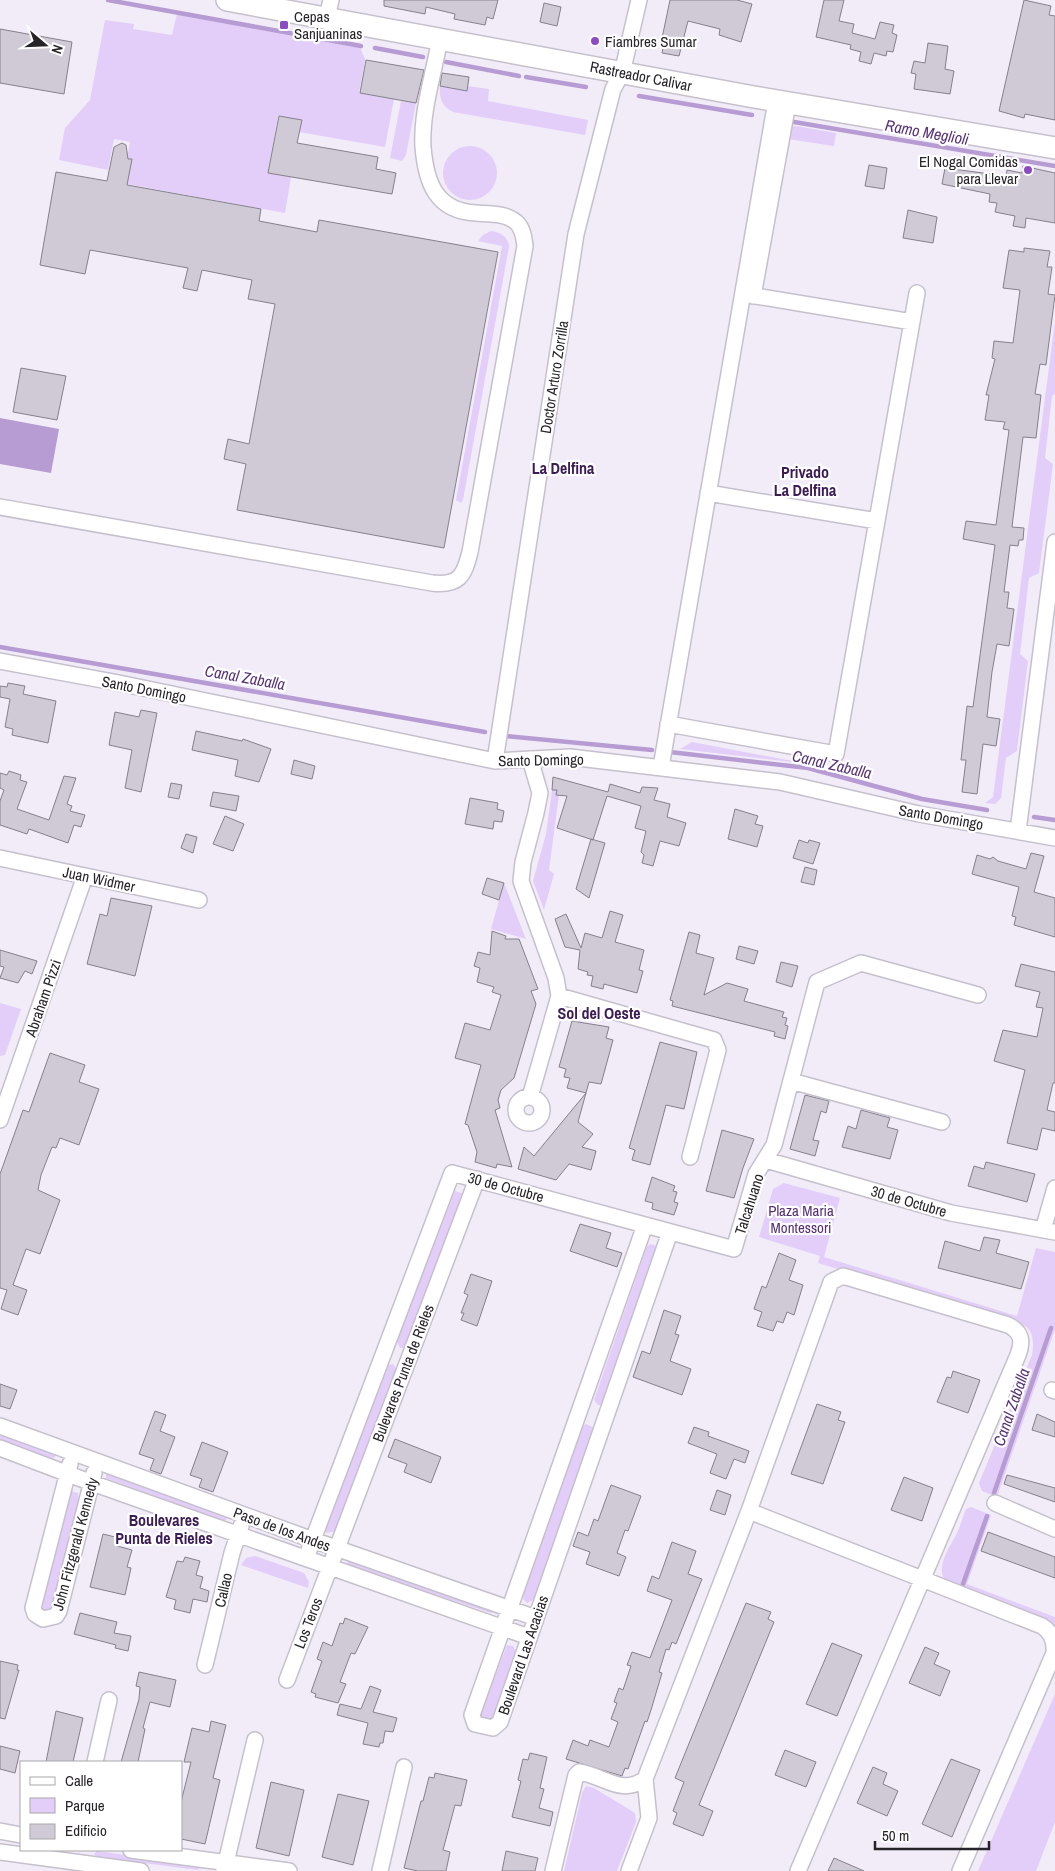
<svg xmlns="http://www.w3.org/2000/svg" width="1055" height="1871" font-family="'Archivo Narrow',sans-serif">
<rect width="100%" height="100%" fill="#f2ecf9"/>
<!-- green -->
<path fill="#e2cef8" d="M177,14L360,47L365,59L359,93L394,99L385,147L299,132L301,120L278,116L268,173L291,177L285,213L127,184L132,160L127,158L130,142L114,139L108,170L59,160L65,128L90,100L105,20L134,24L133,29L172,35Z
M440,86L467,91L468,86L489,89L488,101L588,120L585,135L453,112C442,107 439,98 440,86Z
M401,101L416,103L406,155L402,161L390,158Z
M790,125L836,133L834,146L788,139Z
M443 173a27 27 0 1 1 54 0a27 27 0 1 1-54 0Z
M491,231C500,232 509,237 509,247L463,500L461,503L456,500L502,246L478,241L483,235Z
M1055,321V394L1052,396L1045,458L1053,464L1039,573L1029,578L1020,654L1028,661L1017,751L1006,758L1001,798L995,804L985,803L993,797Z
M692,742L808,764L680,749Z
M552,790H557L556,795H559L549,870L554,874L544,910L533,881L546,834Z
M504,883L526,939L491,929Z
M0,1003L21,1009L5,1055L0,1056Z
M784,1183L840,1198L824,1257L1017,1316L1036,1248L1055,1252V1329L997,1497L982,1491L979,1483L1032,1355C1034,1344 1034,1330 1023,1325L818,1263L820,1256L759,1237L773,1189Z
M455,1191L464,1194L406,1348H400L396,1340Z
M651,1244L659,1247L603,1405H598L594,1400L647,1246Z
M393,1364L398,1371L336,1531L327,1533L324,1530L387,1365Z
M586,1424L595,1428L535,1599L527,1603L523,1599L524,1593L583,1426Z
M0,1432L56,1453L55,1457L52,1459L0,1440Z
M106,1472L228,1516V1518L224,1521L106,1478Z
M70,1491L78,1493L79,1501L52,1610L41,1611L40,1606Z
M971,1507L991,1515L967,1584L1055,1617V1625L946,1582C934,1566 951,1546 958,1531C961,1524 963,1516 966,1509Z
M255,1556L304,1573L309,1582L308,1588L241,1565L246,1558Z
M348,1560L495,1611L491,1613L350,1567L347,1565Z
M507,1645L513,1646L516,1652L492,1720L486,1722L480,1716Z
M1055,1694V1822L1036,1871H978Z
M586,1786L594,1788L635,1813L636,1822L617,1871H564L582,1793Z
M97,1851L198,1865L200,1868L198,1870L97,1857L94,1854Z"/>
<!-- water -->
<path fill="#b79cd3" d="M0,418L59,429L51,473L0,464Z"/>
<g fill="none" stroke-linecap="round" stroke-linejoin="round">
<!-- stream -->
<path stroke="#b79cd3" stroke-width="4.5" d="M108,0L361,46
M375,48L423,57
M446,62L519,76
M526,77L586,87
M639,96L752,115
M794,122L1055,166
M0,647L485,732
M506,736L652,750
M670,752L808,768L922,799L987,810
M1034,817L1055,820
M994,1493L1051,1328
M963,1584L987,1516"/>
</g>
<!-- building -->
<path fill="#d0cad7" stroke="#85808c" d="M384,0H498L493,19L487,17L485,25L454,19L455,14L426,7L425,14L384,6Z
M670,0H737L752,4L741,42L719,35L720,29L688,21L679,56L662,53L664,43H661Z
M824,0H844L839,21L854,24L852,33L875,39L880,22L894,25L892,33L897,35L893,52L887,51L886,56L874,53L871,64L859,61L861,52L850,49L851,45L816,37Z
M1024,0L1051,6L1049,15L1055,16V120L1025,114L1024,118L999,111Z
M544,3L561,7L557,26L540,22Z
M0,29L72,42L64,94L0,83Z
M928,43L948,46L945,69L954,71L950,94L914,89L916,74L911,73L914,61L925,63Z
M366,60L424,70L416,103L360,93Z
M442,73L469,77L467,91L440,86Z
M279,116L302,120L297,143L378,157L376,169L396,173L392,194L268,173Z
M122,143L126,145L128,159H132L127,185L261,209L259,221L317,232L319,220L498,252L444,548L237,510L246,464L224,459L228,439L249,444L275,304L248,299L252,280L202,270L197,291L183,288L188,268L90,250L85,274L40,265L56,172L107,181L114,147Z
M869,165L887,168L884,189L865,186Z
M1023,166L1055,173V223L1026,218L1025,228L1013,226L1015,216L995,212L997,203L989,202L990,194L942,184L945,168L1006,176L1007,170L1022,173Z
M908,210L937,217L933,243L903,238Z
M1024,248L1050,251L1047,267H1052L1048,294L1055,295L1046,365L1040,364L1035,394L1041,395L1036,438L1023,437L1012,527L1024,528L1023,540H1019L1018,546L1010,545L1004,592H1009L1007,608L1014,609L1009,646L997,644L992,672L987,717L1000,719L996,746L983,744L977,794L962,792L966,760H961L967,706L973,707L995,545L963,539L966,521L996,525L1009,430L1003,429L1005,422L985,420L989,395H986L995,359L992,358L994,341L1013,343L1020,290L1003,288L1009,250L1024,252Z
M21,368L66,376L57,420L13,412Z
M8,683L25,686L23,694L56,701L48,743L12,735L13,729L5,727L10,699L0,697V686L7,687Z
M141,710L157,713L141,792L125,788L132,750L109,745L115,712L139,717Z
M196,731L242,741L243,739L271,749L259,782L235,776L238,760L192,750Z
M294,760L315,766L312,779L291,774Z
M9,771L21,775L20,780L27,782L17,809L49,820L64,776L76,778L67,804L72,806L70,811L85,815L81,827L74,825L68,843L29,829L27,834L0,825V801L4,790L0,788V773L7,775Z
M553,777L608,792L610,784L640,793L642,787L658,788L654,800L670,804L667,817L686,823L679,846L660,841L653,866L642,863L644,855L641,852L646,831L635,828L641,806L607,796L593,840L557,828L567,796L556,795L557,790H552Z
M171,783L182,785L179,799L168,797Z
M213,792L239,796L236,811L210,806Z
M470,798L498,803L497,809L504,811L502,822L494,821L493,829L465,824Z
M735,809L758,816L755,824L763,826L757,847L728,839Z
M225,816L244,824L233,851L213,844Z
M186,834L197,837L193,853L181,848Z
M591,839L605,843L589,898L576,889Z
M799,840L808,843L809,840L820,843L813,864L793,858Z
M1031,853L1044,856L1034,892L1055,898V937L1014,925L1016,917L1012,916L1019,887L972,874L977,855L990,859L993,857L998,861L1026,869Z
M805,867L817,870L814,885L801,882Z
M487,878L504,883L499,900L482,894Z
M111,898L152,906L135,976L87,964L100,914L107,916Z
M610,911L623,915L615,942L644,950L639,970L643,971L637,993L604,984L603,989L591,986L593,976L587,975L588,972L578,969L580,950L565,947L555,919L566,914L581,948L585,933L602,938Z
M492,931L506,936L505,939H519L538,989L531,991L536,1004L514,1078L501,1090L498,1100L500,1108L495,1110L512,1167L497,1164L496,1168L475,1162L477,1152L468,1125L465,1124L481,1065L455,1058L465,1023L490,1030L501,995L492,992L494,987L477,982L480,968L474,966L478,952L490,955Z
M689,932L700,935L696,953L714,958L704,995L727,983L748,989L744,1001L784,1012L782,1017L787,1018L785,1025L788,1026L785,1039L774,1036L775,1032L672,1006L673,1001L670,1000Z
M739,946L758,951L754,964L736,959Z
M0,950L37,961L32,974L25,971L18,983L0,978L4,967L0,966Z
M781,962L798,966L792,987L776,982Z
M1021,964L1055,972V1083H1053L1047,1110L1055,1112V1131L1042,1128L1037,1150L1007,1143L1025,1070L994,1061L1003,1030L1037,1037L1043,1008L1036,1007L1040,992L1015,986Z
M572,1021L609,1027L606,1038L613,1040L601,1084L589,1082L578,1122L593,1134L582,1147L596,1151L591,1170L569,1164L556,1180L518,1169L524,1147L534,1156L586,1093L567,1088L570,1078L564,1077L566,1069L559,1067Z
M660,1042L697,1052L684,1109L666,1105L650,1165L632,1160L635,1150L629,1148Z
M50,1053L85,1065L79,1082L99,1089L79,1145L60,1138L56,1148L52,1147L41,1175L38,1190L60,1200L40,1254L26,1249L13,1285L27,1290L18,1315L1,1309L7,1290L0,1288V1174L23,1110L29,1112Z
M805,1095L829,1101L826,1113L821,1111L813,1140L819,1141L815,1156L790,1149Z
M861,1110L890,1118L887,1127L898,1130L890,1159L842,1147L848,1126L856,1129Z
M722,1130L754,1139L743,1168L734,1198L706,1191Z
M986,1162L1035,1174L1027,1202L968,1186L974,1166L984,1169Z
M652,1177L675,1186L673,1191L677,1192L674,1202L678,1203L674,1215L652,1209L653,1203L645,1201Z
M580,1224L611,1233L606,1248L622,1253L617,1267L570,1251Z
M984,1237L1000,1240L996,1253L1029,1262L1021,1289L938,1268L945,1241L980,1251Z
M779,1253L796,1260L789,1280L803,1285L794,1315L787,1312L783,1323L777,1321L773,1331L757,1326L762,1312L754,1309L762,1286L766,1288Z
M471,1274L492,1281L477,1326L461,1320L464,1313H461L468,1295L464,1293Z
M664,1310L681,1316L675,1334L679,1335L670,1361L691,1369L682,1395L633,1377L642,1351L650,1354Z
M953,1371L980,1380L968,1413L937,1402L947,1377L951,1378Z
M0,1384L17,1390L10,1409L0,1406Z
M817,1404L841,1412L838,1420L845,1422L823,1484L791,1474Z
M155,1411L166,1415L160,1431L175,1437L161,1474L150,1470L154,1459L139,1454Z
M1037,1414L1055,1422V1437L1032,1430Z
M694,1427L709,1432L708,1436L749,1451L745,1463L734,1459L726,1479L710,1473L717,1454L688,1443Z
M395,1439L441,1457L431,1483L404,1472L407,1464L388,1457Z
M202,1442L228,1452L213,1492L199,1487L202,1479L190,1475Z
M1007,1475L1055,1488V1502L1004,1484Z
M904,1477L933,1488L922,1521L891,1510Z
M611,1485L641,1496L628,1531L625,1530L617,1553L626,1557L619,1576L586,1564L590,1552L573,1546L578,1532L588,1536L594,1519L598,1521Z
M717,1490L731,1495L725,1515L710,1510Z
M988,1532L1055,1557V1578L981,1551Z
M103,1534L119,1538L117,1546L132,1550L127,1567L131,1568L125,1595L90,1587Z
M672,1542L696,1551L688,1574L702,1579L676,1644L672,1642L669,1650L666,1649L659,1672L662,1673L651,1710L647,1722L645,1721L628,1769L625,1768L622,1776L566,1759L573,1740L588,1746L590,1740L609,1747L618,1722L611,1719L617,1703L614,1702L619,1688L623,1690L631,1666L627,1665L632,1652L650,1658L672,1600L647,1591L652,1576L659,1579Z
M185,1557L200,1561L196,1575L203,1577L200,1588L209,1591L207,1602L193,1599L190,1613L174,1609L176,1600L166,1597L177,1561L183,1562Z
M746,1603L771,1612L768,1619L774,1622L699,1805L713,1811L703,1836L673,1824L677,1813L673,1811L684,1782L675,1778Z
M80,1613L117,1622L114,1633L131,1636L128,1651L115,1648L116,1645L74,1634Z
M345,1618L368,1627L355,1654L351,1653L340,1682L346,1684L338,1703L315,1697L316,1694L311,1692L322,1661L317,1659L323,1642L332,1646L340,1623L343,1624Z
M832,1643L862,1655L837,1716L806,1704Z
M925,1647L939,1653L934,1664L950,1671L940,1696L909,1683Z
M0,1661L18,1665L17,1670H19L5,1719L0,1718Z
M139,1672L176,1680L170,1707L150,1702L143,1728L145,1729L138,1762H121L139,1699L140,1687L136,1686Z
M370,1686L381,1690L373,1712L397,1718L393,1732L385,1731L383,1743H380L379,1747L363,1744L368,1723L337,1715L340,1704L361,1709Z
M56,1711L83,1718L73,1762H46Z
M211,1721L226,1725L213,1778L220,1780L205,1844L181,1839V1802L191,1762H184L192,1728L209,1732Z
M0,1746L20,1751L15,1773L0,1769Z
M785,1750L816,1762L806,1787L775,1775Z
M530,1753L547,1757L540,1788L544,1789L539,1808L553,1812L550,1826L512,1817L521,1781L518,1780L523,1759L528,1760Z
M951,1759L980,1770L952,1837L922,1824Z
M873,1767L887,1773L883,1784L898,1791L887,1816L857,1803Z
M435,1773L467,1780L461,1806L455,1805L443,1850L450,1852L446,1871H418L404,1868L421,1801H423L429,1777L434,1778Z
M271,1782L304,1790L289,1856L256,1848Z
M338,1794L369,1801L353,1865L322,1857Z
M506,1851L538,1858L535,1871H502Z
M834,1858L864,1871H828Z"/>
<g fill="none" stroke-linecap="round" stroke-linejoin="round">
<!-- street casing -->
<g stroke="#c6c0cd" stroke-width="18">
<path id="street" d="M327,17L331,0
M744,294L912,322
M753,296L788,103
M708,493L877,521
M0,507L432,583C459,586 464,576 470,552L525,246C524,238 523,228 516,222C506,213 489,214 476,213C436,211 426,183 423,147C421,112 434,73 440,38
M0,661L119,683L495,761L570,757L780,782L919,814L1055,838
M668,724L836,754L917,293
M530,759L540,793L536,813L523,862L521,881L556,978L559,996L530,1097
M495,761L576,234L613,89L622,73L639,0
M661,767L776,101
M1018,831L1055,542
M0,858L199,900
M559,996L714,1040L718,1050L690,1157
M791,1081L942,1122
M516 1110a13 13 0 1 1 26 0a13 13 0 1 1-26 0Z
M0,1120L85,876
M766,1160L951,1213L1055,1232
M645,1225L472,1715L475,1724L493,1728L500,1722L670,1232
M1043,1230L1055,1188
M1052,1390L1055,1391
M0,1426L313,1540L536,1618
M0,1448L92,1483L529,1637
M70,1464L33,1608L35,1614L43,1619L56,1616L59,1611L94,1473
M995,1503L1055,1529
M749,1511L1042,1626C1052,1632 1055,1641 1054,1653L960,1871
M306,1558L452,1173L734,1249L756,1174L774,1145L817,982L861,963L978,995
M205,1665L232,1553L241,1526
M287,1680L477,1179
M95,1762L109,1700
M0,1831L21,1835
M131,1850L289,1871
M0,1852L141,1871
M224,1871L255,1740
M380,1871L404,1767
M553,1871L576,1775L579,1772C605,1776 621,1796 645,1779L749,1511L831,1282L843,1276L1008,1325C1022,1332 1023,1341 1018,1355L798,1871
M629,1871L649,1818L645,1779"/>
</g>
<!-- secondary casing -->
<g stroke="#c6c0cd" stroke-width="24">
<path id="secondary" d="M227,0L754,97L1055,148"/>
</g>
<!-- street -->
<use href="#street" stroke="#fff" stroke-width="15"/>
<!-- secondary -->
<use href="#secondary" stroke="#fff" stroke-width="21"/>
</g>
<!-- markers -->
<g fill="#8c4cc1" stroke="#fff" stroke-width="2">
<rect x="279" y="20" width="10" height="10" rx="2.5"/>
<circle cx="595" cy="41" r="5"/>
<circle cx="1028" cy="170" r="5"/>
</g>
<g text-anchor="middle" dominant-baseline="central" stroke-width="4.5" stroke-linejoin="round" paint-order="stroke">
<!-- poi labels -->
<g font-size="15" fill="#272429" stroke="#fff" text-anchor="start">
<text x="294" y="16">Cepas<tspan x="294" dy="17">Sanjuaninas</tspan></text>
<text x="605" y="41">Fiambres Sumar</text>
<text x="1018" y="161" text-anchor="end">El Nogal Comidas<tspan x="1018" dy="17">para Llevar</tspan></text>
</g>
<!-- street labels -->
<g font-size="15" fill="#272429" stroke="#fff">
<text transform="translate(641 76) rotate(11)">Rastreador Calivar</text>
<text transform="translate(554 377) rotate(-81)">Doctor Arturo Zorrilla</text>
<text transform="translate(144 689) rotate(11)">Santo Domingo</text>
<text transform="translate(541 760) rotate(-1)">Santo Domingo</text>
<text transform="translate(941 817) rotate(10)">Santo Domingo</text>
<text transform="translate(99 879) rotate(12)">Juan Widmer</text>
<text transform="translate(43 998) rotate(-71)">Abraham Pizzi</text>
<text transform="translate(506 1187) rotate(15)">30 de Octubre</text>
<text transform="translate(909 1201) rotate(16)">30 de Octubre</text>
<text transform="translate(749 1204) rotate(-72)">Talcahuano</text>
<text transform="translate(403 1373) rotate(-69)">Bulevares Punta de Rieles</text>
<text transform="translate(282 1529) rotate(20)">Paso de los Andes</text>
<text transform="translate(75 1544) rotate(-75)">John Fitzgerald Kennedy</text>
<text transform="translate(223 1590) rotate(-77)">Callao</text>
<text transform="translate(308 1623) rotate(-69)">Los Teros</text>
<text transform="translate(523 1655) rotate(-71)">Boulevard Las Acacias</text>
</g>
<!-- park labels -->
<g font-size="15" fill="#532f72" stroke="#fff">
<text x="801" y="1210">Plaza Maria<tspan x="801" dy="17">Montessori</tspan></text>
</g>
<!-- water labels -->
<g font-size="16" font-style="italic" fill="#573377" stroke="#fff">
<text transform="translate(927 132) rotate(10)">Ramo Meglioli</text>
<text transform="translate(245 677) rotate(10)">Canal Zaballa</text>
<text transform="translate(832 764) rotate(13)">Canal Zaballa</text>
<text transform="translate(1011 1407) rotate(-71)">Canal Zaballa</text>
</g>
<!-- neighbourhood labels -->
<g font-size="16" font-weight="bold" fill="#3b1c54" stroke="#fff">
<text x="563" y="468">La Delfina</text>
<text x="805" y="472">Privado<tspan x="805" dy="18">La Delfina</tspan></text>
<text x="599" y="1013">Sol del Oeste</text>
<text x="164" y="1520">Boulevares<tspan x="164" dy="18">Punta de Rieles</tspan></text>
</g>
</g>
<!-- legend -->
<rect x="20" y="1761" width="162" height="90" fill="#ffffff" stroke="#a9a7a9"/>
<rect x="30" y="1777" width="25" height="8" fill="#ffffff" stroke="#a9a7a9"/>
<text x="65" y="1786" font-size="15" fill="#272429">Calle</text>
<rect x="30" y="1798" width="25" height="15" fill="#e2cef8" stroke="#a9a7a9"/>
<text x="65" y="1811" font-size="15" fill="#272429">Parque</text>
<rect x="30" y="1824" width="25" height="15" fill="#d0cad7" stroke="#a9a7a9"/>
<text x="65" y="1836" font-size="15" fill="#272429">Edificio</text>
<!-- north arrow -->
<g transform="translate(45 45) rotate(109)" stroke="#ffffff" stroke-width="4" paint-order="stroke">
<path d="M0-4L9 19L0 12L-9 19Z" fill="#272429"/>
<text y="-8" font-size="14" font-weight="bold" text-anchor="middle" fill="#272429">N</text>
</g>
<!-- scale -->
<path d="M875 1841v8h114v-8" fill="none" stroke="#272429" stroke-width="2.5"/>
<text x="882" y="1841" font-size="15" fill="#272429" stroke="#ffffff" stroke-width="4" paint-order="stroke">50 m</text>
</svg>
